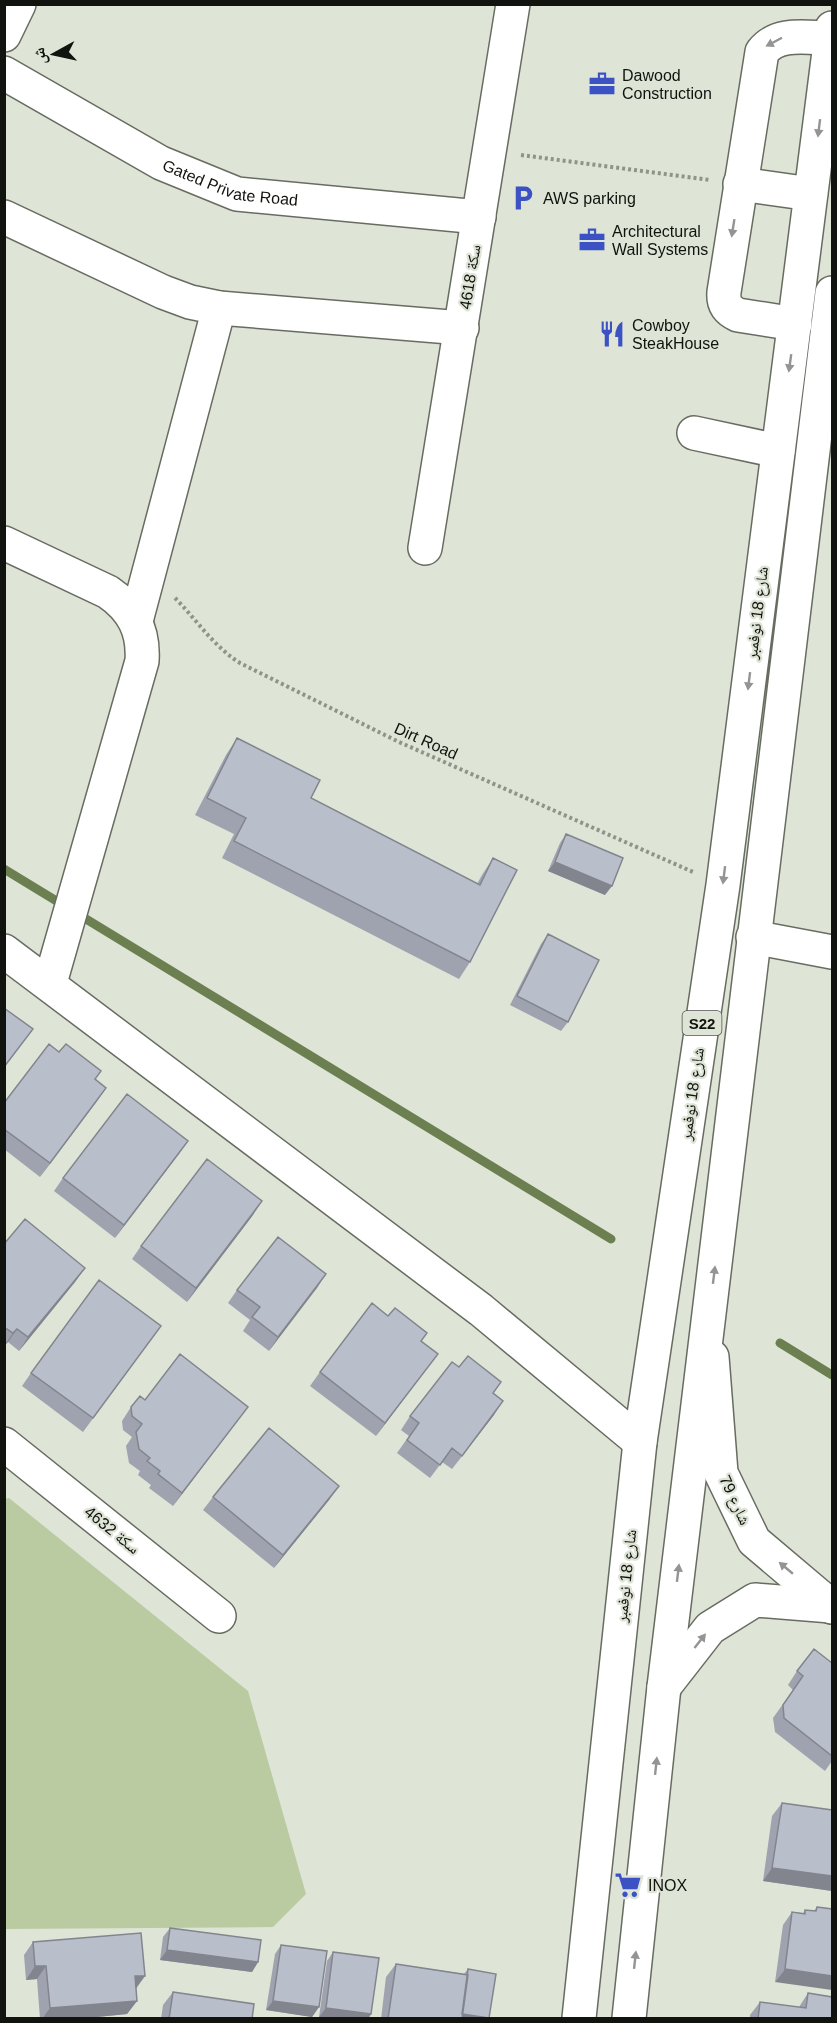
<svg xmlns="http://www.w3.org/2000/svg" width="837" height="2023" font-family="Helvetica,'Noto Naskh Arabic',sans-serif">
<rect width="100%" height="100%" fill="#dee4d6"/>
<!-- green -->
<path fill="#bacba2" d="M9,1498L248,1691L306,1894L273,1927L5,1929L4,1499Z"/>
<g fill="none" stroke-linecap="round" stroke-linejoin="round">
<!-- stream -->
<path stroke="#6c7f50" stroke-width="9" d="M4,869L611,1239
M780,1343L832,1375"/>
<!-- minor casing -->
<g stroke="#676c61" stroke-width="36">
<g id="minor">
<path d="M4,35L19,4"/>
<path id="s1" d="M4,73L161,163L237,194L479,217"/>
<path d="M4,217L163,292L190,302L219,308L462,328"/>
<path d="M795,324L738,315C727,310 723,303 724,292L762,52C778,31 807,38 831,38"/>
<path d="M694,433L778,451"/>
<path d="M4,543L108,592C133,609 144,631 142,661L50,983"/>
<path d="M425,548L513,4"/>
<path d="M136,621L219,308"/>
<path d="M753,937L832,952"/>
<path d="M4,951L481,1310L640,1442"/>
<path d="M712,1357L721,1473L754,1541L832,1607"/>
<path d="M4,1444L219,1616"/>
<path d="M664,1687L710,1628L755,1600L831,1606"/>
</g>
</g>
<!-- major casing -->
<g stroke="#676c61" stroke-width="36">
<path id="major" d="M740,184L811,194
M579,2018L640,1442L723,885L832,28
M629,2018L664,1687L832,293"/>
</g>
<!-- path -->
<path stroke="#8f9489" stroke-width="4" stroke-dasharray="3 3" stroke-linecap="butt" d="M521,155L710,180
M175,598C197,620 213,646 240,663L399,742L693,872"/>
<!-- minor -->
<use href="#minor" stroke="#fff" stroke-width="33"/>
<!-- major -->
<use href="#major" stroke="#fff" stroke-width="33"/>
</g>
<!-- wall -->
<path fill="#9fa3af" d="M237,738L311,798L477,884L482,875L493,858L470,962L459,979L222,858L234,834L195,815L226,755Z
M566,834L605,895L548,871L560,843Z
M548,934L568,1022L561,1031L510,1005L541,944Z
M95,1079L97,1101L40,1177L4,1149V1103Z
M188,1141L115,1238L54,1191L63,1178Z
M253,1215L187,1302L132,1259L141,1246Z
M4,1244L85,1268L75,1282L19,1351L8,1342L4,1346Z
M326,1274L269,1351L243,1331L250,1320L228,1303L237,1290Z
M151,1340L83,1432L22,1386L31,1373Z
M421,1341L438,1354L376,1436L310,1386L320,1372Z
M493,1393L494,1415L452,1469L442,1462L430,1478L397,1453L409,1436L401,1430L410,1416Z
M131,1407H248L173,1506L149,1488L151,1485L138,1475L140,1471L129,1463L126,1446L132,1437L123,1430L122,1421Z
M339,1486L329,1500L274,1568L203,1510L213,1497Z
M832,1663V1761L825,1771L775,1732L773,1718L793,1690L788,1685L797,1671Z
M782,1803L832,1810V1891L763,1881L772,1816Z
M817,1907L832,1909L775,1982L783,1925L792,1912L803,1913L805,1910L814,1911Z
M170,1928L258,1962L252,1972L160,1960L163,1937Z
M33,1942L145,1976L136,1989L137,2001L127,2014L77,2019H40L37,1979L26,1980L24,1955Z
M281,1945L319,2007L312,2017L266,2010L275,1954Z
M333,1952L371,2014L368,2019H329L319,2017L327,1961Z
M396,1964L464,1974L468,1969L489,2018L381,2019L386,1977Z
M173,1992L252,2019H161L163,2005Z
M808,1993L832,2019H750V2015L760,2002L799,2007Z"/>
<!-- shaded-wall -->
<path fill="#82858e" d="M555,862L612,886L605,895L548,871Z
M106,1088L97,1101L40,1177L50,1163Z
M188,1141L179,1154L115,1238L124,1225Z
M262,1201L253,1215L187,1302L196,1288Z
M85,1268L75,1282L19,1351L28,1337Z
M326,1274L317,1288L269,1351L278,1337Z
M17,1329L8,1342L4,1346L13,1333Z
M438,1354L428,1367L376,1436L385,1423Z
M503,1401L494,1415L452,1469L462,1456Z
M248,1407L238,1420L173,1506L182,1493Z
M339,1486L329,1500L274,1568L283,1555Z
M772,1868L832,1876V1891L763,1881Z
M167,1950L258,1962L252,1972L160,1960Z
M35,1966H46L37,1979L26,1980Z
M785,1969L832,1976V1990L775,1982Z
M135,1976H145L135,1989Z
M137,2001L127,2014L77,2019H42L50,2008Z
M273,2001L319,2007L312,2017L266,2010Z
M326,2008L371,2014L368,2019H329L319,2017Z
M462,2014L489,2019H459Z"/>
<!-- building -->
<path fill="#b9becb" stroke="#82858e" stroke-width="1.5" d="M237,738L320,780L311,798L480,885L493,858L517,870L470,962L234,841L246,818L207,798Z
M566,834L623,858L612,886L555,862Z
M548,934L599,960L568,1022L517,996Z
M4,1008L33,1029L4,1067Z
M49,1044L59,1052L66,1044L101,1071L95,1079L106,1088L50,1163L4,1129V1103Z
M127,1094L188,1141L124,1225L63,1178Z
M207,1159L262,1201L196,1288L141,1246Z
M25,1219L85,1268L28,1337L17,1329L13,1333L4,1327V1244Z
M278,1237L326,1274L278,1337L252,1317L260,1307L237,1290Z
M99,1280L161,1326L93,1418L31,1373Z
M372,1303L388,1316L395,1308L427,1333L421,1341L438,1354L385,1423L320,1372Z
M180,1354L248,1407L182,1493L158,1474L160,1471L147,1461L150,1458L139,1449L136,1432L142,1424L132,1416L131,1407L140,1396L145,1400Z
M468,1356L501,1382L493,1393L503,1401L462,1456L452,1448L440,1465L407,1440L419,1423L410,1416L452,1362L459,1367Z
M269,1428L339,1486L283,1555L213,1497Z
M814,1649L832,1663V1756L784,1718L783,1705L803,1676L797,1671Z
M782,1803L832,1810V1876L772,1868Z
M817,1907L832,1909V1976L785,1969L792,1912L805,1914V1910L816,1911Z
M170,1928L261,1940L258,1962L167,1950Z
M141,1933L145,1976H135L137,2001L50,2008L46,1966H35L33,1942Z
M281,1945L327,1951L319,2007L273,2001Z
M333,1952L379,1958L371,2014L326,2008Z
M396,1964L468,1975L462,2019H388Z
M468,1969L496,1974L489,2018L462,2014Z
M173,1992L254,2004L252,2019H169Z
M808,1993L832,1997V2019H758L760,2002L806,2008Z"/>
<!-- one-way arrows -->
<defs><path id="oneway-solid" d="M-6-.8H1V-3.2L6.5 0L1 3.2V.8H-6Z" transform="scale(1.5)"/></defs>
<g fill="#949593">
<use href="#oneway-solid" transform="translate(774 42) rotate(152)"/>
<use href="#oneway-solid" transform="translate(819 128) rotate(97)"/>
<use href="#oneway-solid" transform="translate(733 228) rotate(99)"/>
<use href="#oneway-solid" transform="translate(790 363) rotate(98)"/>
<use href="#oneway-solid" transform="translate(749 681) rotate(97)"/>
<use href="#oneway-solid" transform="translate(724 875) rotate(97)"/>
<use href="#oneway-solid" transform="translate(714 1275) rotate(-83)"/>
<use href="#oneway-solid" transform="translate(786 1568) rotate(-140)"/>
<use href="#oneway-solid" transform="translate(678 1573) rotate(-83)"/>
<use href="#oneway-solid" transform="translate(700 1641) rotate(-52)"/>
<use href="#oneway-solid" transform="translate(656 1766) rotate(-84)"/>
<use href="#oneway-solid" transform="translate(635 1960) rotate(-84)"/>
</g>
<!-- icons -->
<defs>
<g id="office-bare" transform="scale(2.07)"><path d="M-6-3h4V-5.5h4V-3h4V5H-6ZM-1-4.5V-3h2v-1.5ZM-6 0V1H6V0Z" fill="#3c52c4" stroke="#dee4d6" stroke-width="2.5" paint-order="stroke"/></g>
<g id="parking-bare" transform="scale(2.07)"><path d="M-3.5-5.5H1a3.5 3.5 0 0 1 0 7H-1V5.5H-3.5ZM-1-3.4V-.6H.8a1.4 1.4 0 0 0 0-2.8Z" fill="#3c52c4" stroke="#dee4d6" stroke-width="2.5" paint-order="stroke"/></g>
<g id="restaurant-bare" transform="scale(2.07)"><path d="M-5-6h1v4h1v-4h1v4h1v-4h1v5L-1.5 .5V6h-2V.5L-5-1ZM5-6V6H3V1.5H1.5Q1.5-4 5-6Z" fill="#3c52c4" stroke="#dee4d6" stroke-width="2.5" paint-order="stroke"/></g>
<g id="supermarket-bare" transform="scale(2.07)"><path d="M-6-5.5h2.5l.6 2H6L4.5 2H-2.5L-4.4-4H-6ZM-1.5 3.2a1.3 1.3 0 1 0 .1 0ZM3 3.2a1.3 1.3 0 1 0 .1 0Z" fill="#3c52c4" stroke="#dee4d6" stroke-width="2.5" paint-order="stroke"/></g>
</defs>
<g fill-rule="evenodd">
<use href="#office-bare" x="602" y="84"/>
<use href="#parking-bare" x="523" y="198"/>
<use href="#office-bare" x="592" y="240"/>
<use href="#restaurant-bare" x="612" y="334"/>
<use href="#supermarket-bare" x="628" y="1885"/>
</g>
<g text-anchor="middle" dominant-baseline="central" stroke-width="4.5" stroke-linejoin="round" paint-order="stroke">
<!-- shield labels -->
<rect fill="#dee4d6" stroke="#4e524a" stroke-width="1.5" x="682.5" y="1011" width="39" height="24" rx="4.5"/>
<g font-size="15" font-weight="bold" fill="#11130e">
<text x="702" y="1023">S22</text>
</g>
<!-- poi labels -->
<g font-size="16" fill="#11130e" stroke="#dee4d6" text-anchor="start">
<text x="622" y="75">Dawood<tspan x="622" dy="18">Construction</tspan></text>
<text x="543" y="198">AWS parking</text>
<text x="612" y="231">Architectural<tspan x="612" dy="18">Wall Systems</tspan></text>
<text x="632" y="325">Cowboy<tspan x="632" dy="18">SteakHouse</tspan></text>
<text x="648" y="1885">INOX</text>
</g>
<!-- street labels -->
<g font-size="16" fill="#11130e" stroke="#dee4d6">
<text stroke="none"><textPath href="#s1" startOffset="254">Gated Private Road</textPath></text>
<text transform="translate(470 277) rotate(-81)">سكة 4618</text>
<text transform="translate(757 613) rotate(-83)">شارع 18 نوفمبر</text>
<text transform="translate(426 741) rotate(24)">Dirt Road</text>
<text transform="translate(692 1094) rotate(-82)">شارع 18 نوفمبر</text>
<text transform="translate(735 1500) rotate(65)">79 شارع</text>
<text transform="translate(112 1530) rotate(39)">سكة 4632</text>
<text transform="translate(626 1576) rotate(-84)">شارع 18 نوفمبر</text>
</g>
</g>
<!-- border -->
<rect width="837" height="2023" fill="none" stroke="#11130e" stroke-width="12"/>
<!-- north arrow -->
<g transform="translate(54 54) rotate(262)" stroke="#dee4d6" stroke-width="4.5" paint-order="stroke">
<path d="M0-4.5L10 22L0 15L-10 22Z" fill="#11130e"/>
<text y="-9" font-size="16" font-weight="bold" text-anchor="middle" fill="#11130e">ش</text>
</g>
</svg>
